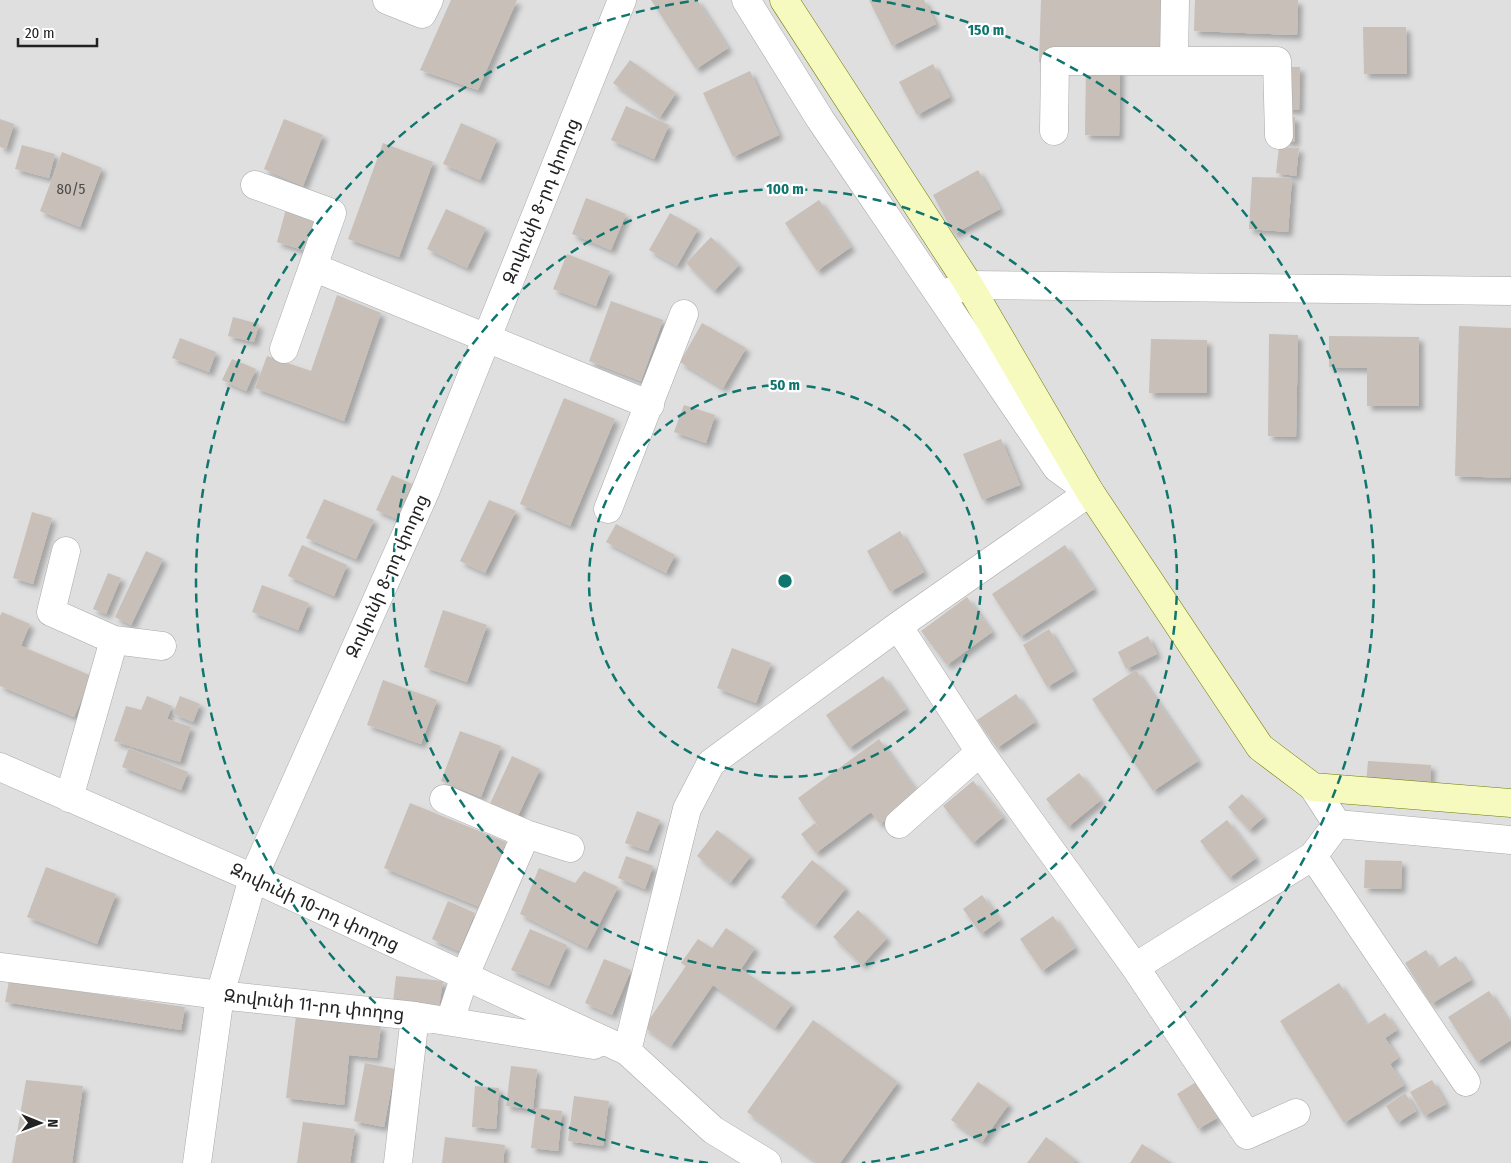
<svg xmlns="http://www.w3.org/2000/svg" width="1511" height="1163" font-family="'Fira Sans Condensed','Noto Sans Armenian',sans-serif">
<defs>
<filter id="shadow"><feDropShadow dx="4.5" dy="4.5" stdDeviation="2.5" flood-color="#0004"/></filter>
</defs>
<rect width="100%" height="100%" fill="#f2efe9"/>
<!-- residential -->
<path fill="#e0dfdf" d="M0,0H1511V1163H0Z"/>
<!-- building -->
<path fill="#c7bfb8" filter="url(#shadow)" d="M451,0H517L478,90L420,70Z
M651,0H697L728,48L696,69Z
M869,0H924L936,24L892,46Z
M1041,0H1170L1168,55L1039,62Z
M1195,0H1298L1297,35L1194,31Z
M1363,27H1406L1407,74H1364Z
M630,60L676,93L660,117L613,83Z
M933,64L950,97L917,115L899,82Z
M1285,67H1300L1299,110L1283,109Z
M1086,68H1120L1119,136L1085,135Z
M750,71L779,135L733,157L703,93Z
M626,106L669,125L654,159L611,140Z
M1283,116L1295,117V142L1284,141Z
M0,119L14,124L6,149L0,147Z
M284,119L323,135L303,186L264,169Z
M461,123L497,139L480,180L443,164Z
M383,143L433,162L399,257L348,239Z
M22,145L55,154L49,178L15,169Z
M1279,147L1299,148L1296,176L1276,173Z
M62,152L102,168L80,227L40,211Z
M978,170L1000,209L954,234L933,195Z
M1252,177L1292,178L1288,232L1249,229Z
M586,198L626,214L611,250L572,234Z
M819,200L851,247L817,271L785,223Z
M286,209L315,218L306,251L277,242Z
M446,209L486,228L467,268L427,249Z
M670,213L698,229L677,266L649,250Z
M711,237L739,265L714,291L686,263Z
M567,254L610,271L596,306L553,289Z
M337,295L381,313L344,421L255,388L267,356L311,371Z
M611,301L663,320L641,381L589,361Z
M233,317L259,324L254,342L228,336Z
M702,323L746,348L723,388L680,362Z
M1459,326L1511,328V446L1510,478L1455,476Z
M1269,334L1298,335L1296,437L1268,436Z
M1329,336L1419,337V406H1367V368L1329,367Z
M180,338L216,352L209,372L172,358Z
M1151,339L1207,340V393H1149Z
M232,359L256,369L246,391L222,380Z
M564,398L615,419L570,526L520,504Z
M684,405L715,415L706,443L674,432Z
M1001,439L1020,485L982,500L963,454Z
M392,475L412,484L397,519L376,510Z
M324,499L374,520L356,559L306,538Z
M489,500L516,511L485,573L460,561Z
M32,512L52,518L33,584L13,578Z
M616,524L675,555L666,573L606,542Z
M900,531L924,572L890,592L867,551Z
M302,545L347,565L334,596L288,576Z
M1065,545L1094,589L1020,637L992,594Z
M146,551L163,559L131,625L115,617Z
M108,573L121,578L106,614L93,609Z
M262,585L309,603L298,630L252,612Z
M967,597L992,632L947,665L921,631Z
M443,610L487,625L467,682L424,667Z
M2,612L30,624L21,646L92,676L74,717L0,686V616Z
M1049,629L1074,671L1047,687L1023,645Z
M1148,636L1157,654L1126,669L1118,652Z
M732,648L771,663L756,703L717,688Z
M1136,670L1198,761L1153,791L1092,699Z
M883,676L906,709L849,748L826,715Z
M383,680L437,700L421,744L367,725Z
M1016,694L1035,722L997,748L977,720Z
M147,696L172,706L167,719L191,727L180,762L114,741L126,706L141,710Z
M180,696L200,704L193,722L173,714Z
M460,731L501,746L481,797L441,781Z
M879,739L920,796L880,824L871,812L816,853L801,834L815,823L819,827L798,798Z
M129,748L188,772L181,790L122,767Z
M512,756L540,769L515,822L487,810Z
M1368,761L1431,765L1430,788L1366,784Z
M1079,773L1101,800L1068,827L1046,799Z
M973,781L1003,817L973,843L943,806Z
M1242,794L1264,817L1249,830L1228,807Z
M410,803L506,842L480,907L384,868Z
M637,811L660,820L648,851L625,843Z
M1227,820L1256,858L1229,878L1200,841Z
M717,830L751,856L730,883L697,856Z
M626,856L653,866L645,889L618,878Z
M812,860L846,888L815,926L781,897Z
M1365,860L1402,861L1401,889L1364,888Z
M46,867L116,894L97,944L27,917Z
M539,868L575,883L584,871L618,887L587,948L520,914Z
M982,895L1000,920L981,934L963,909Z
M448,901L475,913L459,951L432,939Z
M858,910L887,938L862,965L833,937Z
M1053,916L1075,948L1042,971L1020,939Z
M726,928L755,948L741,969L792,1004L775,1028L713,985L671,1046L644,1027L686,966L681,963L698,939L712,948Z
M530,929L567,945L549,986L511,970Z
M1426,950L1437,968L1456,956L1471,980L1431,1004L1405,963Z
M604,959L631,970L612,1015L585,1003Z
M396,976L443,981L439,1007L393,1002Z
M9,981L185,1007L181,1030L5,1002Z
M1339,983L1366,1025L1385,1013L1397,1030L1385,1038L1398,1058L1390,1064L1404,1085L1344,1123L1280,1021Z
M1489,991L1511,1025V1040L1477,1062L1448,1017Z
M296,1016L381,1026L377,1058L349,1055L344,1105L286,1098Z
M813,1020L898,1082L840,1163H818L747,1112Z
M365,1063L395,1069L384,1127L354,1121Z
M511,1066L537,1069L533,1109L506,1106Z
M26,1080L83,1086L72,1163H12Z
M1432,1080L1446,1104L1424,1116L1410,1092Z
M978,1082L1009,1104L982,1142L951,1120Z
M1196,1082L1217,1118L1198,1129L1177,1094Z
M475,1086L499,1088L496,1129L472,1127Z
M1405,1093L1416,1111L1397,1123L1386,1106Z
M574,1096L609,1101L603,1146L568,1141Z
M536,1108L562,1111L558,1151L531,1148Z
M303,1122L355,1129L350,1163H297Z
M445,1137L505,1145L503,1163H442Z
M1046,1137L1076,1160L1073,1163H1027Z
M1142,1144L1172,1163H1130Z"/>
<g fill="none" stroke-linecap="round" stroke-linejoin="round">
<!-- street casing -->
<g stroke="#a9a9a9" stroke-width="29">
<path id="street" d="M387,0L422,14L429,0
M1174,61L1175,0
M1054,131L1055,61H1277L1279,135
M255,185L332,213L284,349
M313,267L650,405
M949,292L969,285L1511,291
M608,509L684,314
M66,551L51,612L114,640L162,646
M898,626L980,752L1135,967L1247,1135L1296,1113
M0,767L253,878L627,1051L713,1130L767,1163
M1313,787L1337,824L1511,840
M69,798L114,640
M444,799L526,834L570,848
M899,824L980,752
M1337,824L1313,856L1466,1082
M0,967L220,995L415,1016L594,1045
M1135,967L1313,856
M450,1021L465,975L526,834
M627,1051L687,809L711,763L898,626L1090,492L1057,468L820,119L746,0
M197,1163L220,995L253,878L425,492L622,0
M398,1163L415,1016"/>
</g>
<!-- secondary casing -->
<g stroke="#707d05" stroke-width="29">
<path id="secondary" d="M784,0L969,285L1090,492L1260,747L1313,787L1511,803"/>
</g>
<!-- street -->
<use href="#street" stroke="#fff" stroke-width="28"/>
<!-- secondary -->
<use href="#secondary" stroke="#f7fabf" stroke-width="28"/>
</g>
<!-- distance rings -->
<g fill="none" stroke="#0f766e" stroke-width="2.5" stroke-dasharray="9 6">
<circle cx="785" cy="581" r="196"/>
<circle cx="785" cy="581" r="392"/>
<path d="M708 1163A587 587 0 0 1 698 0M872 0A587 587 0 0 1 862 1163"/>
</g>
<g text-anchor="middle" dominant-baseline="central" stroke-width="4.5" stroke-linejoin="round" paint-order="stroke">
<!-- number labels -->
<g font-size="15" fill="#4b4948">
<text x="71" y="189">80/5</text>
</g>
<!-- street labels -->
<g font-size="18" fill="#222" stroke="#fff">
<text transform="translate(541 201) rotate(-68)">Զովունի 8-րդ փողոց</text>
<text transform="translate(387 576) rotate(-66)">Զովունի 8-րդ փողոց</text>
<text transform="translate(315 907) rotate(25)">Զովունի 10-րդ փողոց</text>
<text transform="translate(314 1005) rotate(6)">Զովունի 11-րդ փողոց</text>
</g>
</g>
<circle cx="785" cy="581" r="8" fill="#0f766e" stroke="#fff" stroke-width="2.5"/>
<g font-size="15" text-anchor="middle" font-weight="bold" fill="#0f766e" stroke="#fff" stroke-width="4.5" stroke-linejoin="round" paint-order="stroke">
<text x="986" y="35">150 m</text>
<text x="785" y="194">100 m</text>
<text x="785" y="390">50 m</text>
</g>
<!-- north arrow -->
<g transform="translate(40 1123) rotate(91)" stroke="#ffffff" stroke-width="4" paint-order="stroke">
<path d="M0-4L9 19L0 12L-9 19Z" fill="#222222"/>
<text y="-8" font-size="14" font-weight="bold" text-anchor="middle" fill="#222222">N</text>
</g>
<!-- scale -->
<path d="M18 38v8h79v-8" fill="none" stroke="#222222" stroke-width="2.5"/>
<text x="25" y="38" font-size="15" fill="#222222" stroke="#ffffff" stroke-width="4" paint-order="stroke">20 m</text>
</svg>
